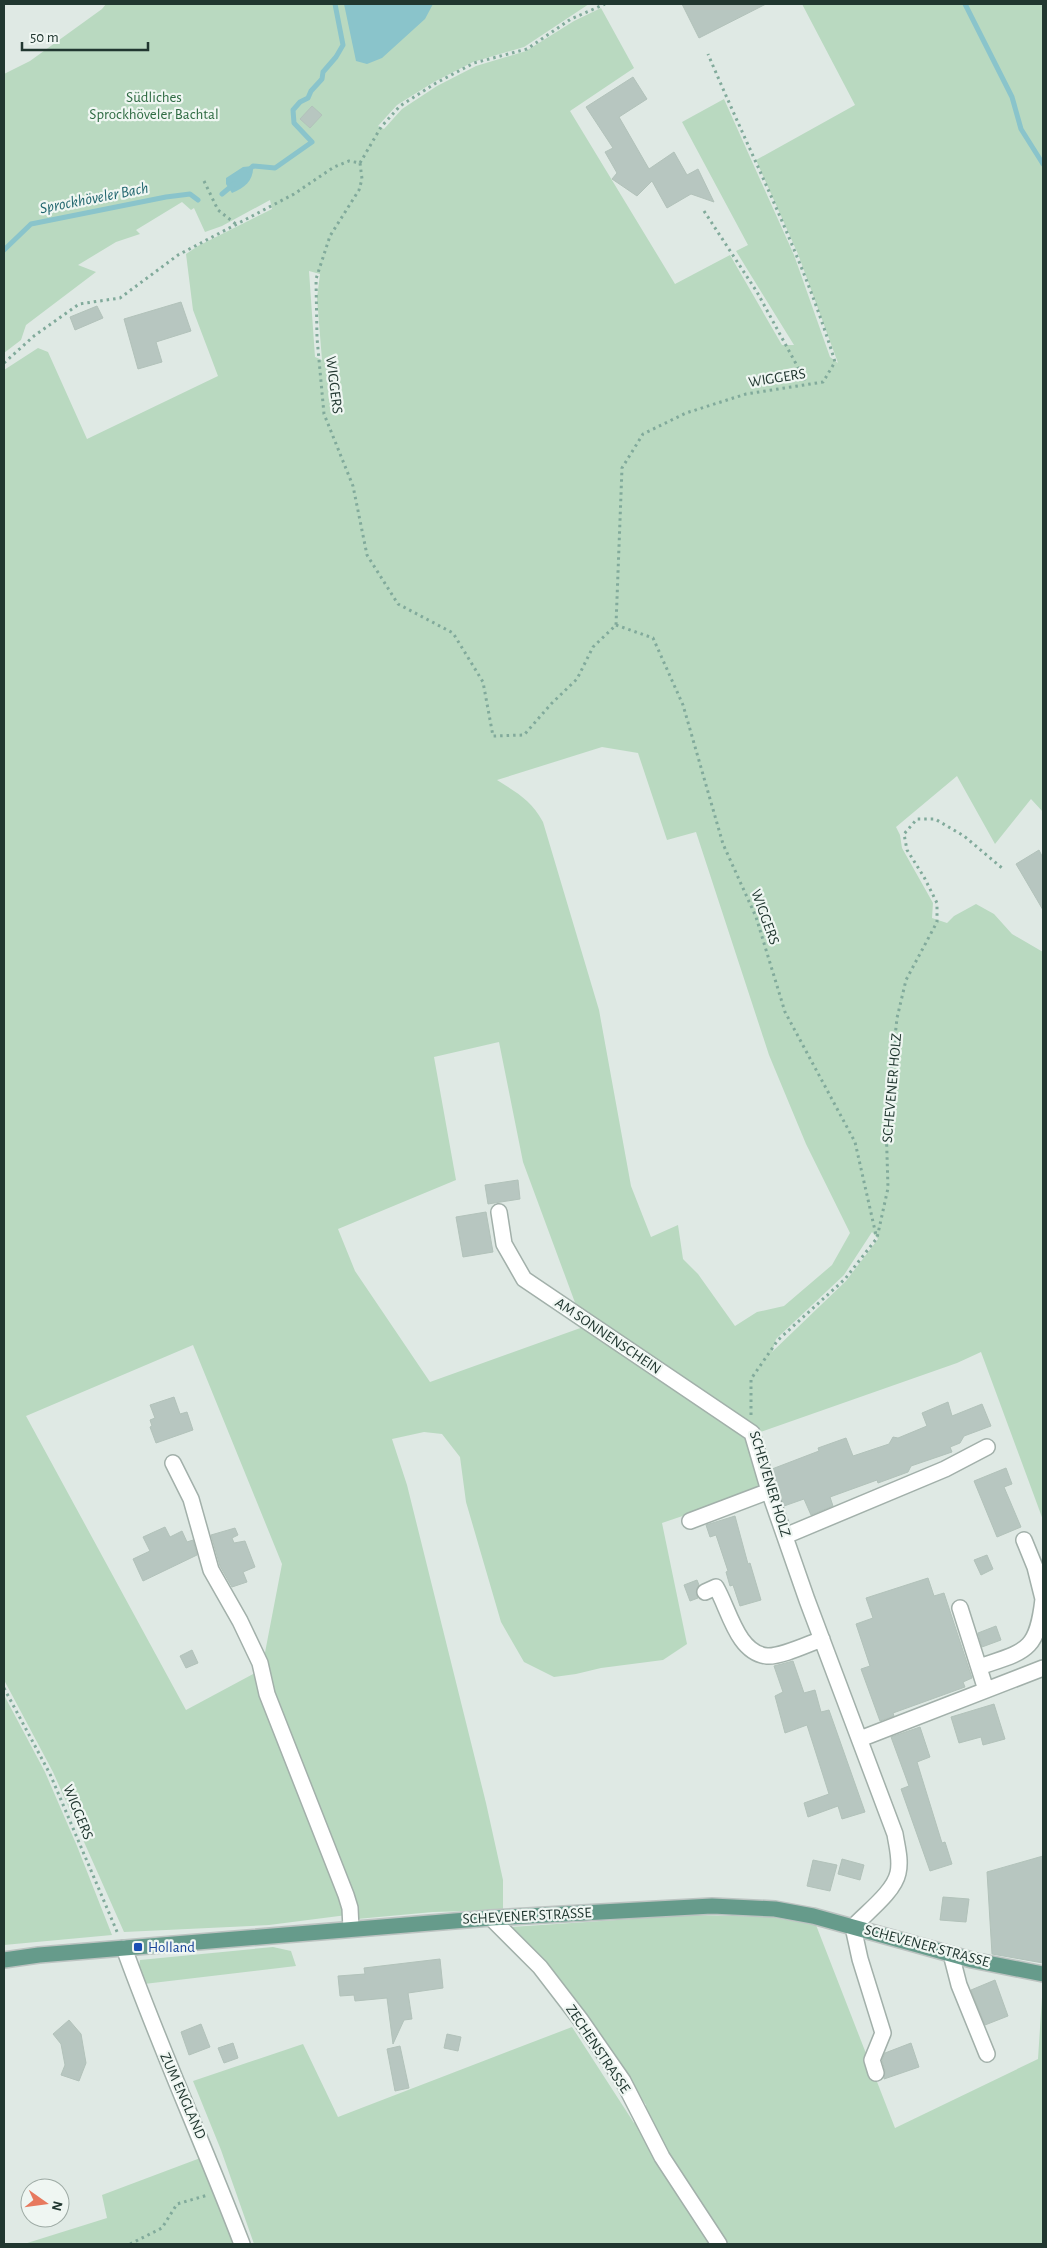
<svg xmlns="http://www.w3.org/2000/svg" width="1047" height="2248" font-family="'Alegreya Sans',sans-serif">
<rect width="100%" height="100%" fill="#dfe9e4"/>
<!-- green -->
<path fill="#b9d9c0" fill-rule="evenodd" d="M106,4H589L524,47L473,62L434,82L397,105L378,126L384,129L402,109L437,86L476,66L526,51L574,21L601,8L634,68L570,111L675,284L730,255L782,345H794L736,251L748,245L682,122L724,99L794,255L830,357L838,363L798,254L756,160L855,105L802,4H1043V812L1031,799L995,844L957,776L896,827L900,835L902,848L933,903L932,918L947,923L954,916L976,904L994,914L1012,934L1043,952V1520L981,1352L957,1363L755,1434L577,1308L523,1162L499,1042L434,1057L456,1180L338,1229L355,1271L430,1382L586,1326L749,1438L765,1488L662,1523L687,1644L663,1660L601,1668L576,1674L554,1677L524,1662L501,1622L466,1502L460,1457L442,1434L424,1432L392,1439L407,1485L486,1803L503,1880V1910L433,1912L357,1919L283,1726L263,1663L282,1564L193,1345L26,1416L186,1710L255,1673L347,1915L269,1925L124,1932L53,1772L4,1680V370L38,348L48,352L87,439L218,376L193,310L186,254L198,246L272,209L270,200L222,226L205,232L194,208L191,210L182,202L136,230L140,234L116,242L78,265L96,272L26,325L21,340L4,353V74L30,61L102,9ZM309,271L320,274L317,298L322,360L315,357ZM602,747L638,753L667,840L696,832L769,1055L806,1144L850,1233L832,1265L784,1306L757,1312L735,1326L698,1274L683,1259L678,1225L651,1237L631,1186L599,1010L543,822C531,800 517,793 497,780ZM872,1232L878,1239L846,1281L772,1352L776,1339L844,1275Z
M4,1695L45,1772L77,1846L112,1935L4,1945Z
M693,1915L770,1917L816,1925L895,2128L1038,2059L1043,1982V2244H254L221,2150L193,2081L303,2044L338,2117L572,2027L634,2123L646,2105L585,2017L511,1927Z
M273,1947L291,1951L296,1966L144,1984L138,1976L140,1960Z
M203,2157L236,2244H24L107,2218L102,2195Z"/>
<!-- water -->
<path fill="#8ac4cb" d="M344,4H433L425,19L382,58L367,64L356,61Z
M253,166C254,180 245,188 232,193L226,184V178L243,167Z"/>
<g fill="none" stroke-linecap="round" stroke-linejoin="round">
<!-- stream -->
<path stroke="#8ac4cb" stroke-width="5" d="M965,4L1012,97L1021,129L1043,164
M249,170L253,166L275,168L312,142L294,123L293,110L300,102L308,98L311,91L322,79L323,72L336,57L343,45L335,4
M222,194L234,184
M4,250L31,224L166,197L190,194L198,200"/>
</g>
<!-- building -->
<path fill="#b7c6c0" stroke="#b2c2ba" d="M682,4H766L699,38Z
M633,77L647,99L619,117L649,169L674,152L687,175L698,169L714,202L691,194L667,208L652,181L637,196L612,179L617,173L605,152L613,148L586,107Z
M312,106L322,115L310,128L300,119Z
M181,302L191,331L156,342L162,362L138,369L124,319Z
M97,306L103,318L75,330L70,317Z
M1039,850L1043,858V910L1016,864Z
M518,1180L520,1199L488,1204L485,1185Z
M486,1212L493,1252L463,1257L456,1217Z
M174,1397L180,1414L187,1412L193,1430L156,1443L150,1427L152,1426L150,1420L155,1418L150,1405Z
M948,1402L952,1416L982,1404L991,1426L964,1436L960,1443L950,1447L952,1452L911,1466L908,1472L878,1483L877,1480L830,1497L833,1506L811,1515L804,1499L784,1506L772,1469L819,1451L818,1448L846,1438L853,1456L889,1444L893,1437L898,1438L927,1426L922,1413Z
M1006,1468L1012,1484L1004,1487L1021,1527L997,1537L974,1481Z
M735,1516L748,1564L750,1563L761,1600L740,1606L733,1585L730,1586L726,1572L728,1571L716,1535L710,1537L706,1525Z
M165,1527L170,1537L182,1531L187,1542L193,1540L197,1555L143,1581L133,1559L150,1551L143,1537Z
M235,1528L238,1535L232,1538L234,1543L245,1541L255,1567L243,1572L247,1582L232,1587L220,1566L211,1535Z
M987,1555L993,1569L981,1575L974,1560Z
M928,1578L934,1596L944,1593L972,1678L963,1682L965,1687L893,1713L894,1716L880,1721L861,1669L870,1666L856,1624L873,1618L866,1598Z
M697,1580L699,1585L696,1592L698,1598L690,1601L684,1585Z
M996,1626L1001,1640L982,1647L978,1633Z
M192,1650L198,1663L186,1668L180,1656Z
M793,1661L804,1693L815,1690L821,1712L829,1710L865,1812L842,1819L838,1806L808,1817L804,1803L829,1794L807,1725L785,1733L775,1696L783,1692L774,1666Z
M994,1704L1005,1739L983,1745L981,1737L959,1743L951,1717Z
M920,1727L930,1757L917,1762L942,1843L945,1842L952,1864L930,1871L901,1789L909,1786L891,1737Z
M1043,1856V1963L992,1954L987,1872Z
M842,1859L864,1865L860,1880L838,1874Z
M813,1860L837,1865L830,1891L807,1886Z
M943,1897L969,1899L966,1922L940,1920Z
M440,1959L443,1988L408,1993L412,2019L404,2020L393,2044L387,1998L355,2001L354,1995L340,1996L338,1976L365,1974L364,1968Z
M995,1980L1008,2016L985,2025L971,1990Z
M69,2020L81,2034L86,2063L79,2081L61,2075L65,2065L61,2044L53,2034Z
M201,2024L210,2047L189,2055L181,2032Z
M447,2034L461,2037L458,2051L444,2048Z
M233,2043L238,2058L224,2063L218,2048Z
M911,2043L919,2067L884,2079L885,2071L882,2060L885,2053Z
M400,2046L409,2088L395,2091L387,2049Z"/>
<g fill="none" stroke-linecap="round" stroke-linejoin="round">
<!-- minor casing -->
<g stroke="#a2b0aa" stroke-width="18">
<path id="minor" d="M499,1212L504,1244L524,1279L752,1433L769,1491L807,1600L895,1834C897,1847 901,1860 898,1873C894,1892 867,1912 853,1927L860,1959L883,2033L872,2060L876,2073
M173,1463L191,1499L211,1570L240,1621L260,1663L267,1694L346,1895L350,1908L351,1929
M690,1521L769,1491
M785,1536L945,1469L987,1447
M1024,1540L1035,1567L1043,1599
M705,1592L716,1587C729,1609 737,1653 767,1656C781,1657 808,1644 822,1639
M960,1608L986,1690
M979,1667C1026,1651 1037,1652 1043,1599
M860,1739L1043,1668
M491,1918L540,1967L580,2019L623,2081L662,2157L719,2244
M124,1948C160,2048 204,2145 242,2244
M951,1954L959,1985L987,2054"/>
</g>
<!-- major casing -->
<g stroke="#bcc3c1" stroke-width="18">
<path id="major" d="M4,1960L39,1955L491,1918L712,1906L775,1909L813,1916L972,1960L1043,1974"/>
</g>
<!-- path -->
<path stroke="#81aa9b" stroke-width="3" stroke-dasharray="2.5 4" stroke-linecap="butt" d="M360,163L381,127L400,106L436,83L474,63L527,49L571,19L605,4
M204,181L218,210L237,225
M704,211L757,292L807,384
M4,363L34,336L79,304L120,298L178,255L294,194L334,167L349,161L360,163L362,179L359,190L330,236L316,279L317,338L324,414L353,486L367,555L398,604L453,633L483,682L493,736L524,735L551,704L577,679L593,647L616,625L622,468L643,434L686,413L746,394L823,382L835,362C803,256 751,156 708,54
M616,625L653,638L683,705L723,844L756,917L785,1012L855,1142L876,1235
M751,1415V1379L778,1340L845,1279L877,1238L888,1188L886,1122L897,1018L906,980L937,922V903L924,877L907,850L904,834L917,819H935L964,836L1002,868
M4,1688L50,1774L118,1934
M130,2244L162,2228L177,2204L208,2195"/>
<!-- minor -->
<use href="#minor" stroke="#fff" stroke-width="15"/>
<!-- major -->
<use href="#major" stroke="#669b8b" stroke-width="15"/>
</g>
<!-- markers -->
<rect fill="#1a4fb4" stroke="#eff6f2" stroke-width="2" x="133" y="1942" width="10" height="10" rx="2.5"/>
<g text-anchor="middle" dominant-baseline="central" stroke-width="4.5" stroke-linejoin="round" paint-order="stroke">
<!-- park labels -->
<g font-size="15" fill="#2f6b43" stroke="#eff6f2">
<text x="154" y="97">Südliches<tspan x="154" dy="17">Sprockhöveler Bachtal</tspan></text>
</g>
<!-- street labels -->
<g font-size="15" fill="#213730" stroke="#eff6f2">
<text transform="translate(777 378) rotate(-9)">WIGGERS</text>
<text transform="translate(334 385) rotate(83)">WIGGERS</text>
<text transform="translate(765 917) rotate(70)">WIGGERS</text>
<text transform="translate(892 1088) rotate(-85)">SCHEVENER HOLZ</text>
<text transform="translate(608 1336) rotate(34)">AM SONNENSCHEIN</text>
<text transform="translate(770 1484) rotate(73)">SCHEVENER HOLZ</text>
<text transform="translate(78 1812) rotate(68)">WIGGERS</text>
<text transform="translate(527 1916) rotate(-3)">SCHEVENER STRASSE</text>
<text transform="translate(927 1946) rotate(15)">SCHEVENER STRASSE</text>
<text transform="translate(598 2049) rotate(56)">ZECHENSTRASSE</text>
<text transform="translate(183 2096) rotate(66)">ZUM ENGLAND</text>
</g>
<!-- transit labels -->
<g font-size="15" fill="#164399" stroke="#eff6f2" text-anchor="start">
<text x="148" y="1947">Holland</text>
</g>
<!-- water labels -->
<g font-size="16" font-style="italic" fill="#20656e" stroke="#eff6f2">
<text transform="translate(94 198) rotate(-11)">Sprockhöveler Bach</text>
</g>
</g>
<!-- border -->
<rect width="1047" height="2248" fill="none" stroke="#213730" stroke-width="10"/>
<!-- north arrow -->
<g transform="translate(45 2203) rotate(104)"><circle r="24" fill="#eff6f2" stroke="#9daaa4"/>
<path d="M0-4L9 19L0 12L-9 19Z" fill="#e7795e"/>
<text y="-8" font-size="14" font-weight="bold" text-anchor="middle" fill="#213730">N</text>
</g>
<!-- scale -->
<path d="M22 42v8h126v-8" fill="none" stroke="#213730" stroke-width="2.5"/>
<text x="30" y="42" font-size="15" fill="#213730" stroke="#eff6f2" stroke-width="4" paint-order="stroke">50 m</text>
</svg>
